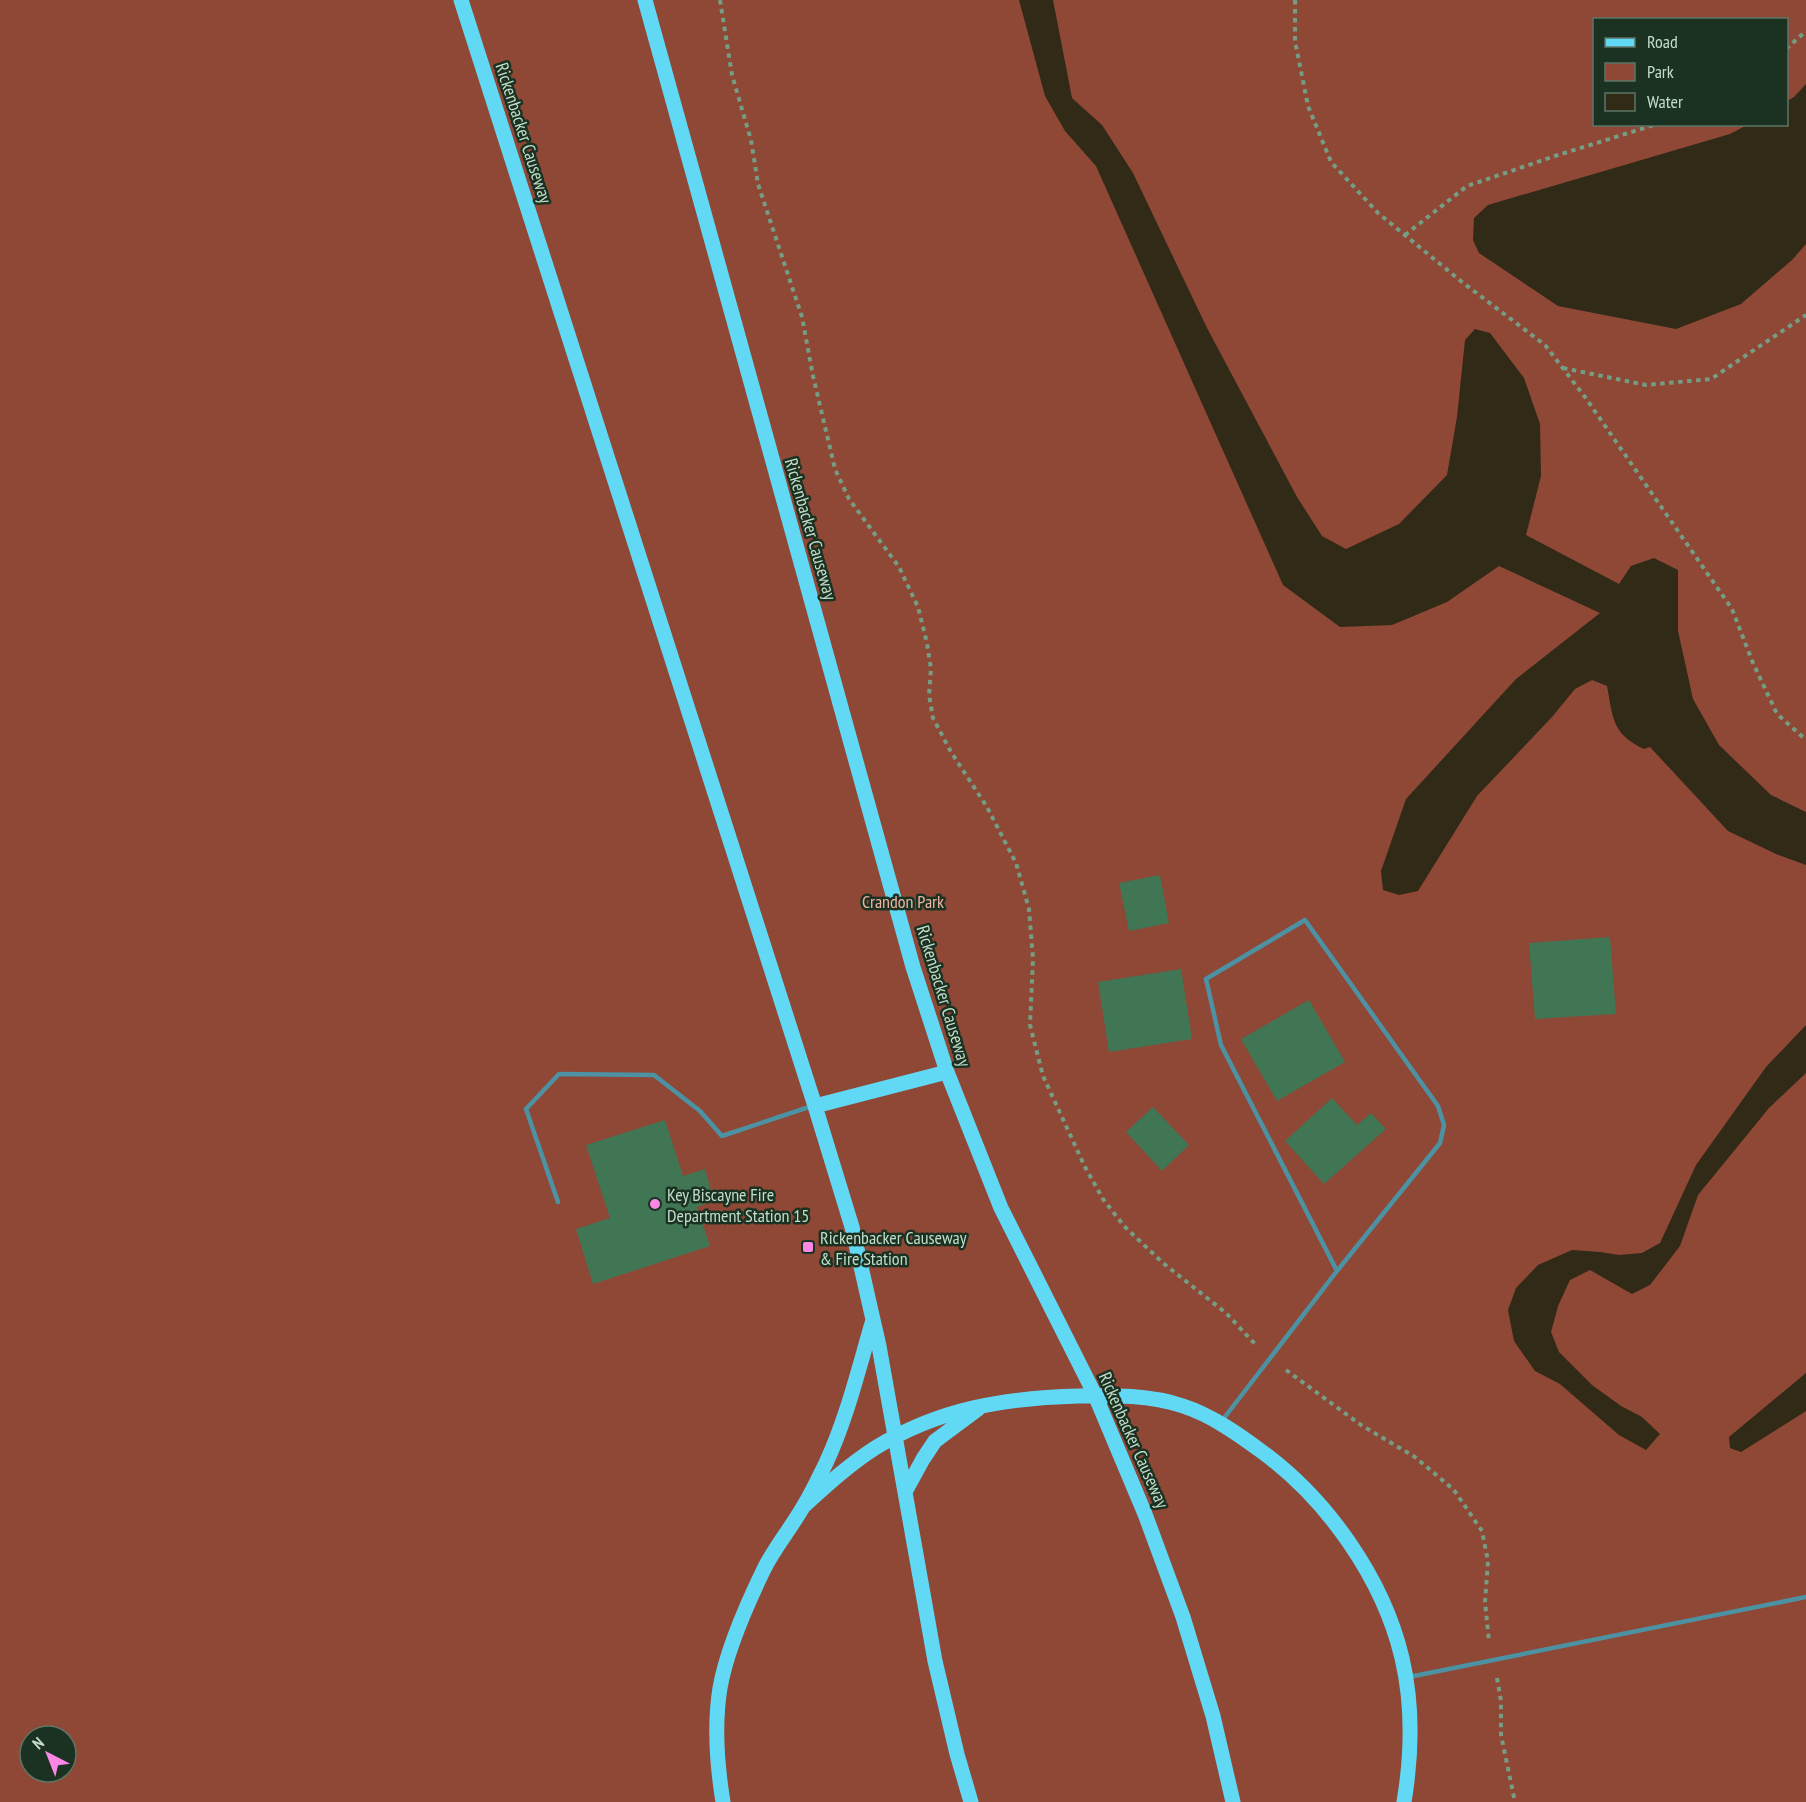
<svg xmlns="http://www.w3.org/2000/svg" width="1806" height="1802" font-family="'PT Sans Narrow',sans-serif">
<rect width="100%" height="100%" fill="#1a5131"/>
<!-- green -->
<path fill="#8f4736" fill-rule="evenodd" d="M0,0H1806V1802H0ZM1594,20H1786V124H1594ZM30,1736H66V1772H30Z"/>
<!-- water -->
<path fill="#302a17" d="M1019,0H1053L1072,98L1102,125L1133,173L1207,328L1297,497L1322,536L1346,549L1399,524L1447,475L1457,417L1465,340L1475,329L1490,333L1524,378L1540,424L1541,476L1526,535L1619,584L1631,566L1654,558L1678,570V631L1693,699L1719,745L1771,795L1806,812V865L1776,854L1728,831L1650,747L1644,749C1612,734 1613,718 1607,686L1592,680L1575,689L1552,717L1477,796L1418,891L1399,895L1383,890L1381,871L1406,799L1516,679L1600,613L1499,566L1447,602L1392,625L1340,627L1283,585L1096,166L1065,131L1045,96Z
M1806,84V244L1792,260L1741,304L1676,329L1558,306L1479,253L1473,240L1474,218L1488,205L1730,134L1747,125L1786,124L1787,101L1794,97Z
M1806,1025V1073L1769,1108L1698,1195L1680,1246L1650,1285L1632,1294L1590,1270L1570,1280L1558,1306L1551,1332L1559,1352L1592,1385L1621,1406L1642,1417L1660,1434L1646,1450L1619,1435L1560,1384L1535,1371L1514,1341L1508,1310L1516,1288L1538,1265L1572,1250L1600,1252L1619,1255L1642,1253L1660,1243L1696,1165L1766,1067Z
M1806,1373V1411L1741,1452L1730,1448L1729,1437Z"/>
<!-- building -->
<path fill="#417654" d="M1160,875L1169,923L1129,931L1119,883Z
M1610,937L1616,1014L1535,1019L1529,943Z
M1181,969L1192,1039L1109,1052L1098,982Z
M1309,1000L1345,1062L1277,1101L1241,1039Z
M1332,1098L1357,1125L1371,1113L1386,1129L1324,1184L1285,1141Z
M1153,1107L1189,1145L1162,1171L1126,1132Z
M665,1120L683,1176L705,1169L714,1201L697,1207L710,1246L593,1284L576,1229L610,1218L586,1145Z"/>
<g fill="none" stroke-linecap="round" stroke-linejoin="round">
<!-- path -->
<path stroke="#749d83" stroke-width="4" stroke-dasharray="4.5 4.5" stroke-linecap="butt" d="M720,0L732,75L751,140L758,184L802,317L813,376L835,469L849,499L899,567L918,607L927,643L931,669L929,695L933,718L951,752L987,807L1016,863L1029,909L1033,959L1030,1025L1043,1076L1085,1167L1103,1199L1124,1226L1163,1263L1226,1313L1255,1344
M1295,0V41L1308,106L1331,162L1378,213L1462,282L1545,345L1585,397L1732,609L1753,663L1777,714L1806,740
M1786,49L1806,31
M1405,235L1467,186L1555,156L1657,124
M1563,368L1646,385L1711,379L1806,315
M1286,1370L1361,1425L1415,1457L1454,1490L1482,1531L1488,1561L1485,1602L1489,1641
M1497,1678L1501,1701V1735L1515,1802"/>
<!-- lane -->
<path stroke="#4c92a3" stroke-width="4.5" d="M558,1202L526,1109L559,1074L654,1075L700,1111L722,1136L812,1106
M1221,1422L1337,1271L1440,1143L1444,1125L1438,1106L1305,920L1206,979L1221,1045L1337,1271
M1409,1677L1806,1597"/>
<!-- primary -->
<path stroke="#61d9f4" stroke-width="15" d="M461,0L815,1106L852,1227L879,1346L935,1661L957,1754L971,1802
M645,0L913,967L947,1072L1001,1208L1095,1395L1145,1514L1183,1617L1213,1716L1233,1802
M815,1106L947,1072
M905,1492L923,1459L935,1441L978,1409
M805,1505C827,1485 850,1464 875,1448C940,1408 1005,1398 1079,1396C1113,1395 1151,1395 1183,1406C1211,1415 1238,1434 1261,1451C1327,1499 1383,1578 1402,1658C1413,1705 1412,1754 1404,1802
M723,1802C717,1765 714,1725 720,1688C726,1653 748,1602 764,1569C775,1547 791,1528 803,1507C812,1493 819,1477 826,1463C847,1418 859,1367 873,1320"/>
</g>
<!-- markers -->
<g fill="#fb87e5" stroke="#1b3122" stroke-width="2">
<circle cx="655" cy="1204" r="6"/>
<rect x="802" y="1241" width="12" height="12" rx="3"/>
</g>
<g text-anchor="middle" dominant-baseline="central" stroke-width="5" stroke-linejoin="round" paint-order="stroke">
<!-- street labels -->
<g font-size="18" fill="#c2deca" stroke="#1b3122">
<text transform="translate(524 133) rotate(72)">Rickenbacker Causeway</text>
<text transform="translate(811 529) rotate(74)">Rickenbacker Causeway</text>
<text transform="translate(944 996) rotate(73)">Rickenbacker Causeway</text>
<text transform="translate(1134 1440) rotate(66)">Rickenbacker Causeway</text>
</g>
<!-- park labels -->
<g font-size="18" fill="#f2b2a2" stroke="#1b3122">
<text x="903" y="901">Crandon Park</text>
</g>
<!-- poi labels -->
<g font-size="18" fill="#c2deca" stroke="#1b3122" text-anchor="start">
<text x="667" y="1194">Key Biscayne Fire<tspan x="667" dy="21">Department Station 15</tspan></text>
<text x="820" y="1237">Rickenbacker Causeway<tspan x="820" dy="21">&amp; Fire Station</tspan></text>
</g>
</g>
<!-- legend -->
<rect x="1593" y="18" width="195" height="108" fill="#1b3122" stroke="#5e7665" stroke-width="1.5"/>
<rect x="1605" y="38" width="30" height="9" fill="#61d9f4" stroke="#5e7665" stroke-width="1.5"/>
<text x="1647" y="48" font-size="18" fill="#c2deca">Road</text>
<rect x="1605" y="63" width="30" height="18" fill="#8f4736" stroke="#5e7665" stroke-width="1.5"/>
<text x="1647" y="78" font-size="18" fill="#c2deca">Park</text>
<rect x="1605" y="93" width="30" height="18" fill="#302a17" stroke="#5e7665" stroke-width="1.5"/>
<text x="1647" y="108" font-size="18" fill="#c2deca">Water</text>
<!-- north arrow -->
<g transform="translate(48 1754) rotate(318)"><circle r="28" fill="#1b3122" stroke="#5e7665" stroke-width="1.5"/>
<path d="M0-4.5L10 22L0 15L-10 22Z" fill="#fb87e5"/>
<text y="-9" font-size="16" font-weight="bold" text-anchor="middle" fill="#c2deca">N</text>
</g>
</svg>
